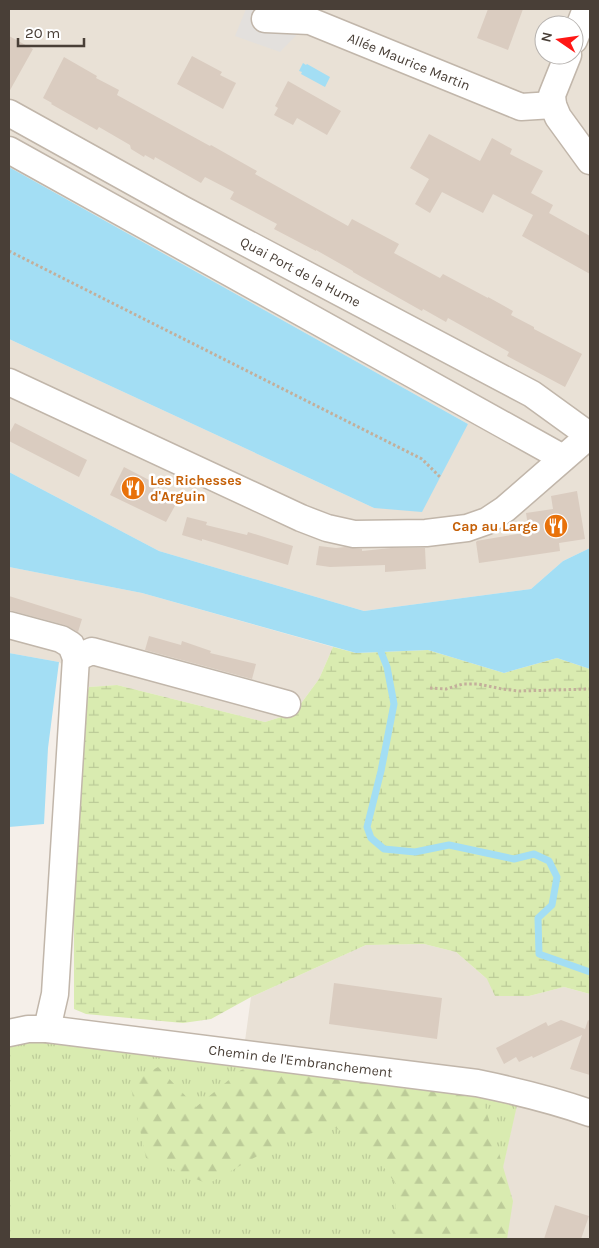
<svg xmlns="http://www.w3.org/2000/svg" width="599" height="1248" font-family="Karla,sans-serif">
<defs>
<pattern id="grass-tufts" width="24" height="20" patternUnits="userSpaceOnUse" patternTransform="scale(1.25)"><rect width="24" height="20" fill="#d9ebb0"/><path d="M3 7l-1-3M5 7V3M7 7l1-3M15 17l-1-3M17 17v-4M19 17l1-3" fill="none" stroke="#bccb98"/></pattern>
<pattern id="forest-firs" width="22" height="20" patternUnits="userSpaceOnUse" patternTransform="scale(1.25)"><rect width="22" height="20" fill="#d9ebb0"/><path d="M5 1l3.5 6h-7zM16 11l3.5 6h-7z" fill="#bccb98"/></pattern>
<pattern id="wetland-marsh" width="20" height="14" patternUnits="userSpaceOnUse" patternTransform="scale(1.25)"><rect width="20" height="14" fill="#d9ebb0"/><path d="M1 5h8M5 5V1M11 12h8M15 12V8" fill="none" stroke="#bccb98"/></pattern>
</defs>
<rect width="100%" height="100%" fill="#f5efe9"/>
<!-- residential -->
<path fill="#e9e1d6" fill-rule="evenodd" d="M9,9H590V548L563,561L531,589L364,611L159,551L9,472V339L374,508L468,424L9,167ZM544,25H574V55H544Z
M9,567L142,593L333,647L319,679L294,713L265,722L117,685L89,687L59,662L9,653Z
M424,944L456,952L487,979L529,996L564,987L590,994V1239H487L516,1107L241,1070L251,997L366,945Z"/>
<!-- grass -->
<path fill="url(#grass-tufts)" d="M9,1033L520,1092L487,1239H9Z"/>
<!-- forest -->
<path fill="url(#forest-firs)" d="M289,1059L477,1083L492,1129L513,1201L507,1239H393L397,1186L368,1145L333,1127L282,1142L208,1184L146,1158L130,1083L158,1067L196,1107L241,1070Z"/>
<!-- wetland -->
<path fill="url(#wetland-marsh)" d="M333,647L356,653L428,650L504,673L557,658L590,669V994L564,987L529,996H495L487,979L456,952L424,944L366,945L251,997L211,1019L183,1023L86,1014L74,1009V869L85,702L89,687L117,685L265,722L294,713L319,679Z"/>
<!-- parking -->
<path fill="#e3e0dd" d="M246,9H312L310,21L280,52L235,36Z"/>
<!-- water -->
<path fill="#a3def4" d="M303,63L306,65L307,64L330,77L325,87L301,74L302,72L299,71Z
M9,167L468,424L422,512L374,508L9,339Z
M9,472L159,551L364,611L531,589L563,561L590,548V669L557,658L504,673L428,650L356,653L142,593L9,567Z
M9,653L59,662L48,748L44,824L9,827Z"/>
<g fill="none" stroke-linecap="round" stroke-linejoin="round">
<!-- stream -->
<path stroke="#a3def4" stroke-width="7" d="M381,652L387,667L394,704L381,771L367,827L371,838L384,849L415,852L449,845L514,859L534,854L549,861L557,877L552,905L538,918L539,954L590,972"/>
</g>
<!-- building -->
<path fill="#daccc0" d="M488,9H523L508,50L477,38Z
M9,36L33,49L9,92Z
M192,56L222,72L220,75L236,83L223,109L177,84Z
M64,57L97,76L96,78L119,90L117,95L210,146L211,145L257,171L255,174L348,226L352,219L399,244L394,253L440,278L443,274L488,298V297L513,311L511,315L534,327V329L582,354L565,387L507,356L509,352L448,318L446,322L423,309L422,311L353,272V271L316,250V251L274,229L277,224L230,199L234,192L205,177L201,183L155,157L154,160L145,155L144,157L131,149L130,145L99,127L97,130L51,104L52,103L43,98Z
M288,81L341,111L327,135L297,118L293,125L274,115L278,108L275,106Z
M429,134L480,161L492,138L512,149L510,154L543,171L531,193L553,205L549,213L590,236V274L522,236L533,215L493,194L483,213L442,192L430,213L415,204L429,179L410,168Z
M15,423L87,460L79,477L9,441V434Z
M124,467L151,481L150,483L169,492L166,498L176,504L166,522L110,495Z
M577,491L585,539L559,543L560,551L479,563L476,542H477L476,541L529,532L526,513L553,509L551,496Z
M187,517L207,522L206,525L247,535L248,532L293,546L288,565L202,539V541L182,535Z
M319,546L336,548L345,547L362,549V551L391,548H425L426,569L385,572V565L330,567L316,565Z
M9,596L82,619L78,632L65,625L13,611L9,610Z
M149,636L181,645L182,641L211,651L210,653L256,664L252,679L145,650Z
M334,983L442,998L437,1039L329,1024Z
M561,1020L585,1029L588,1020L590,1021V1075L570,1069L582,1035L533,1058L532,1056L519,1062L516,1057L504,1064L496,1048L546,1022L548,1026Z
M555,1205L589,1216L581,1239H544Z"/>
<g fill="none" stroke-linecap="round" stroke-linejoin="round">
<!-- minor casing -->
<g stroke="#c1b6aa" stroke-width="29">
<g id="minor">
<path id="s1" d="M265,19L310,21L521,107L553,105"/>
<path d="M574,40L586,9"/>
<path d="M568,55L552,95L553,105L558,117L590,161"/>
<path id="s2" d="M9,113L182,209L532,394L590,436"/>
<path d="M9,150L563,458"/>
<path d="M9,382L301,518L327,528L354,534L426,533L467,528L487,521L505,509L590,435"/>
<path d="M9,625L61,639L71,645L76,658L55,994L47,1029"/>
<path d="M76,658L92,651L287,704"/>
<path id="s3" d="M9,1033L28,1029H47L477,1083C516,1091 553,1100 590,1113"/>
</g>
</g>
<!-- path -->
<path stroke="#c3af9b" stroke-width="3" stroke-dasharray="2.5 2.5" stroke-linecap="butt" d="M9,251L422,459L440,477
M430,688L446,689L463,684H478L502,689L519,691L590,689"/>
<!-- minor -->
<use href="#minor" stroke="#fff" stroke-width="26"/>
</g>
<!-- icons -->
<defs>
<g id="restaurant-disc" transform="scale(1.25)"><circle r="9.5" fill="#e8710a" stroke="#fff"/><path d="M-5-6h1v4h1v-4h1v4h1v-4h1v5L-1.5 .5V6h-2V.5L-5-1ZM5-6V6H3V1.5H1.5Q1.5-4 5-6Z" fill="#fff"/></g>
</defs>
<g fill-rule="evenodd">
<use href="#restaurant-disc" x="133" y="488"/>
<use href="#restaurant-disc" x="556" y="526"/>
</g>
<g text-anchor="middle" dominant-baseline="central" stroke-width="5" stroke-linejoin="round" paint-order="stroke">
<!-- street labels -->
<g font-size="14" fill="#493f37" stroke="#fff">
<text stroke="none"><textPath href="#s1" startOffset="152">Allée Maurice Martin</textPath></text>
<text stroke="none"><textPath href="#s2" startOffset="332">Quai Port de la Hume</textPath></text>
<text stroke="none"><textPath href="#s3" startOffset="294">Chemin de l'Embranchement</textPath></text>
</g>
<!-- food labels -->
<g font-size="14" font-weight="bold" fill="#c56008" stroke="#fff" text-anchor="start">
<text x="150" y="480">Les Richesses<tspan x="150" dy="16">d'Arguin</tspan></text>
<text x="538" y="526" text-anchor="end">Cap au Large</text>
</g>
</g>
<!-- border -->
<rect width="599" height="1248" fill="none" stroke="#493f37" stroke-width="20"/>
<!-- north arrow -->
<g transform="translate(559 40) rotate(283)"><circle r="24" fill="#ffffff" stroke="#b6b2af"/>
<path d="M0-4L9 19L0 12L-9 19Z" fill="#ff1715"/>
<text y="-8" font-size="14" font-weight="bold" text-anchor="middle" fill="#493f37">N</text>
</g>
<!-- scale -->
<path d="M18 38v8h66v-8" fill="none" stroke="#493f37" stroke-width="2.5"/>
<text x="25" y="38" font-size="15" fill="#493f37" stroke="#ffffff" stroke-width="4" paint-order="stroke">20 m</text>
</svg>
